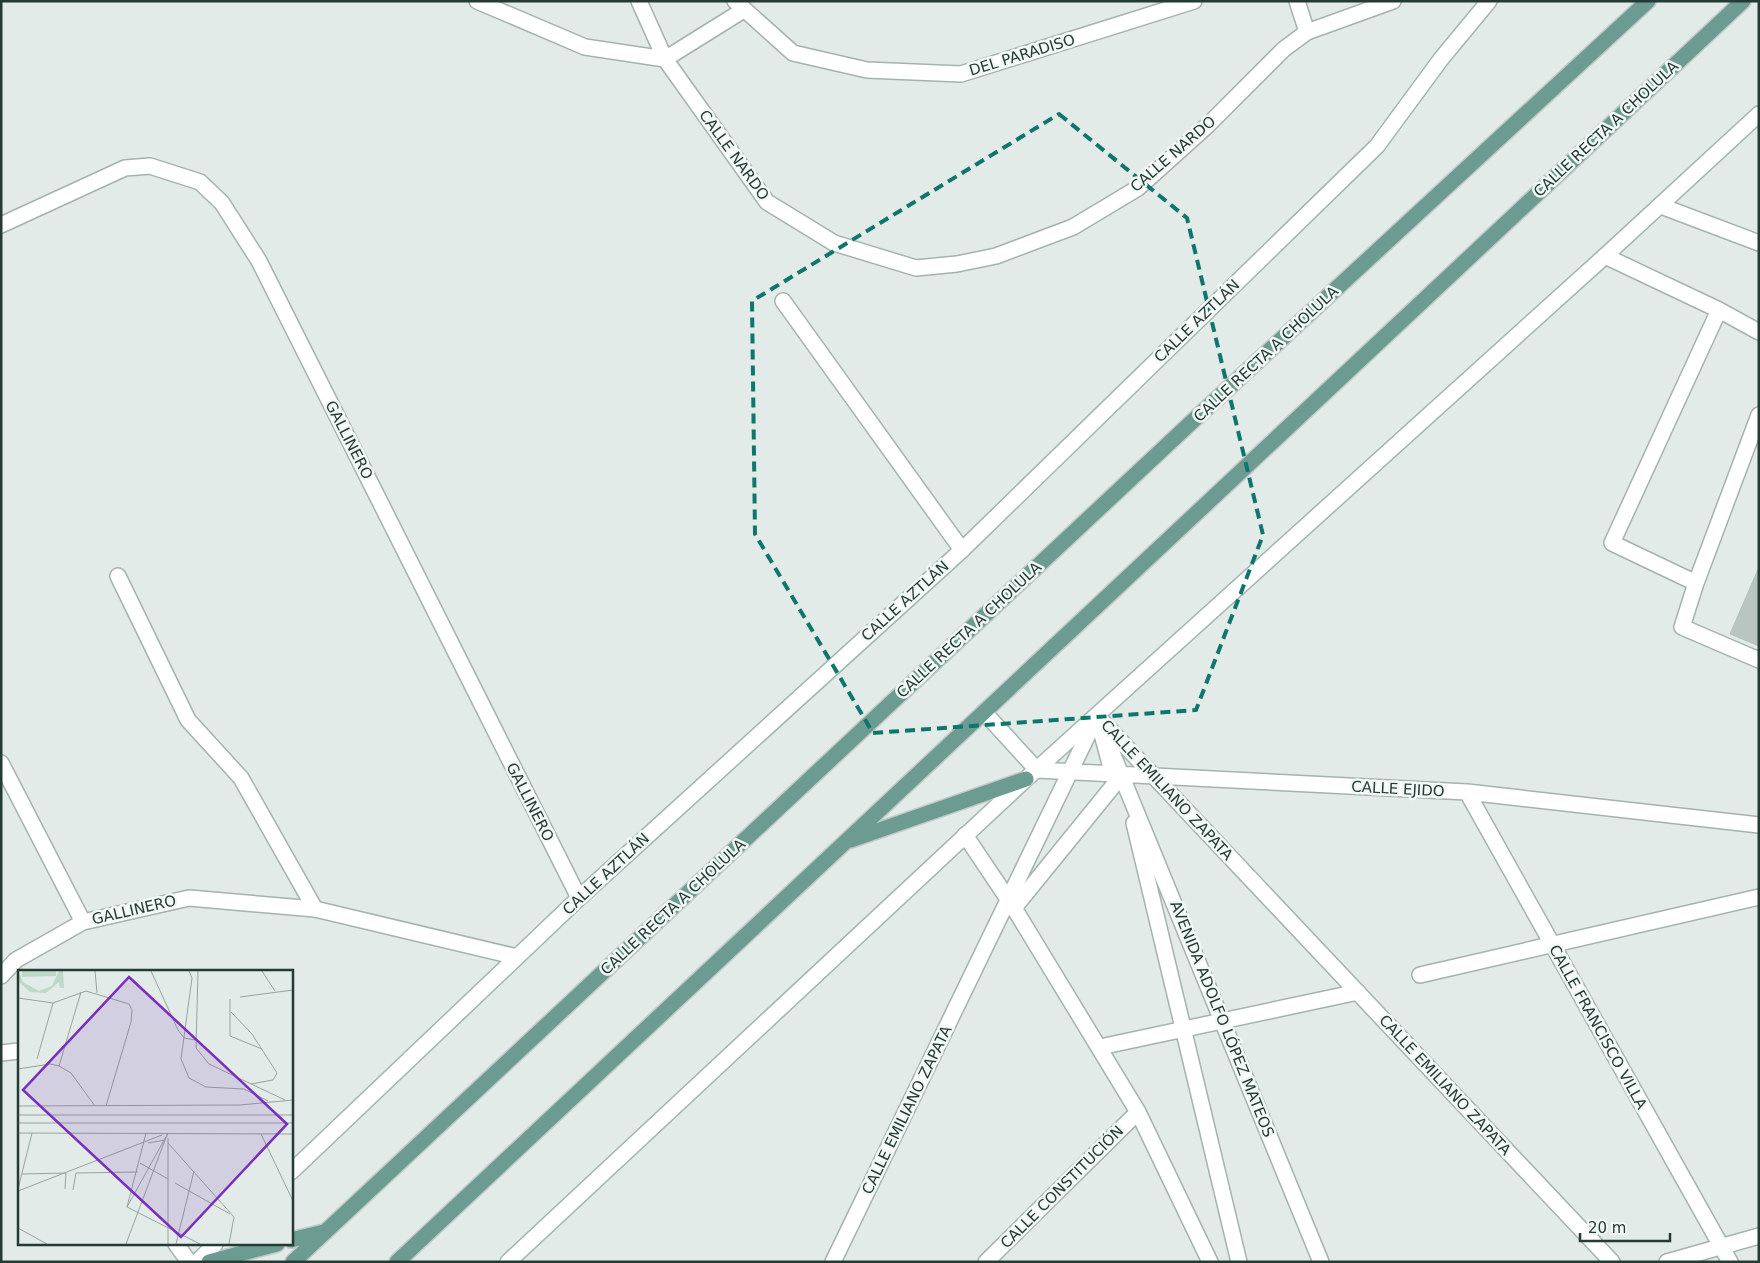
<svg xmlns="http://www.w3.org/2000/svg" width="1760" height="1263" font-family="'DejaVu Sans',sans-serif">
<rect width="100%" height="100%" fill="#e2ebe7"/>
<!-- building -->
<path fill="#b8c5c1" stroke="#b5c3bf" d="M1759,567V646L1730,634Z"/>
<g fill="none" stroke-linecap="round" stroke-linejoin="round">
<!-- lane casing -->
<g stroke="#a5b2ae" stroke-width="18">
<path id="lane" d="M1605,256L1719,310L1759,332
M783,301L962,550
M1759,415L1696,583L1682,627L1759,660
M118,576L188,720L241,778L315,909
M1696,583L1612,543L1719,310
M1,1053L19,1051
M176,1244L189,1262"/>
</g>
<!-- street casing -->
<g stroke="#a5b2ae" stroke-width="18">
<path id="street" d="M477,1L585,47L665,59L742,11
M639,1L665,59L767,202L834,243L916,268L957,264L996,256L1073,227L1138,188L1208,125L1284,49L1307,32L1393,1
M735,1L793,53L867,70L961,74L1194,1
M1297,1L1307,32
M1661,206L1759,243
M1,225L125,168L150,166L200,182L222,203L259,261L579,898
M984,712L1037,770L1467,792L1759,825
M1,763L83,922
M1121,775H1113L1097,716L1321,1262
M1467,792L1730,1262
M1134,823L1239,1262
M965,835L1014,908L1138,1112L1210,1262
M1014,908L1122,775
M1420,975L1759,897
M1,976L16,960L83,922L189,898L315,909L517,957
M1100,1047L1358,992
M833,1262L1097,716L1612,1262
M986,1262L1138,1112
M1667,1262L1759,1236"/>
</g>
<!-- secondary casing -->
<g stroke="#a2b5b0" stroke-width="18">
<path id="secondary" d="M291,1172L579,898L962,550L1377,146L1441,59L1489,1
M197,1262L215,1244
M508,1262L1026,779L1605,256L1759,114"/>
</g>
<!-- primary casing -->
<g stroke="#c2c8c6" stroke-width="18">
<path id="primary" d="M851,840L1026,779
M291,1240L324,1232
M209,1262L277,1244
M293,1262L1196,418L1648,1
M397,1262L1743,1"/>
</g>
<!-- lane -->
<use href="#lane" stroke="#fff" stroke-width="15"/>
<!-- street -->
<use href="#street" stroke="#fff" stroke-width="15"/>
<!-- secondary -->
<use href="#secondary" stroke="#fff" stroke-width="15"/>
<!-- primary -->
<use href="#primary" stroke="#6c9b92" stroke-width="15"/>
</g>
<!-- marked area -->
<path fill="none" stroke="#0f766e" stroke-width="4" stroke-dasharray="10 6" stroke-linejoin="round" d="M1059,114L1187,218L1263,535L1196,710L873,733L755,534L752,301Z"/>
<g text-anchor="middle" dominant-baseline="central" stroke-width="5" stroke-linejoin="round" paint-order="stroke">
<!-- street labels -->
<g font-size="15" fill="#243a35" stroke="#f2f8f5">
<text transform="translate(1022 55) rotate(-17)">DEL PARADISO</text>
<text transform="translate(1606 129) rotate(-43)">CALLE RECTA A CHOLULA</text>
<text transform="translate(1173 154) rotate(-41)">CALLE NARDO</text>
<text transform="translate(734 155) rotate(54)">CALLE NARDO</text>
<text transform="translate(1197 321) rotate(-44)">CALLE AZTLÁN</text>
<text transform="translate(1266 354) rotate(-43)">CALLE RECTA A CHOLULA</text>
<text transform="translate(349 440) rotate(63)">GALLINERO</text>
<text transform="translate(905 601) rotate(-42)">CALLE AZTLÁN</text>
<text transform="translate(969 630) rotate(-43)">CALLE RECTA A CHOLULA</text>
<text transform="translate(1398 789) rotate(3)">CALLE EJIDO</text>
<text transform="translate(1167 790) rotate(47)">CALLE EMILIANO ZAPATA</text>
<text transform="translate(530 802) rotate(63)">GALLINERO</text>
<text transform="translate(606 874) rotate(-43)">CALLE AZTLÁN</text>
<text transform="translate(673 907) rotate(-43)">CALLE RECTA A CHOLULA</text>
<text transform="translate(134 910) rotate(-13)">GALLINERO</text>
<text transform="translate(1222 1019) rotate(68)">AVENIDA ADOLFO LÓPEZ MATEOS</text>
<text transform="translate(1598 1027) rotate(61)">CALLE FRANCISCO VILLA</text>
<text transform="translate(1445 1085) rotate(47)">CALLE EMILIANO ZAPATA</text>
<text transform="translate(907 1110) rotate(-64)">CALLE EMILIANO ZAPATA</text>
<text transform="translate(1062 1187) rotate(-45)">CALLE CONSTITUCIÓN</text>
</g>
</g>
<!-- overview -->
<g transform="translate(18 970)">
<rect width="275" height="275" fill="#e2ebe7"/>
<path d="M0,1L5,12L21,21L34,16L41,1H45L46,18H42L41,12L28,23L12,22L1,12ZM4,1H38V6L4,7Z" fill="#bdd9c7"/>
<path fill="none" stroke="#96a4a0" stroke-width="1" d="M77,1L79,23M133,1L160,60L166,68L177,70M171,1L174,8L163,89L171,108L188,117L226,119L250,131M180,1L178,78L191,94L267,130M244,1L257,21M222,27L275,20M0,28L35,33L68,21L111,34L114,40L113,52L88,136M213,42L234,64L259,103L255,110L233,114M212,66V29M212,66L244,79M19,89L35,33M41,96L63,22M0,99L32,94L41,96L53,103L77,136M0,136L222,135L275,130M0,145H275M0,153H275M0,163L275,164M243,164L275,231M150,168V274M130,173L147,170M150,173L216,247M122,193L150,209M4,204L48,203L47,219M157,213L212,244M0,219L14,163M55,220L58,203L120,202M0,221L144,165M109,237L182,274M0,258L29,274M108,274L147,170L150,163L109,237L128,163M158,274L176,201M211,274L216,247"/>
<path fill="#7b2cbf" fill-opacity="0.15" stroke="#7b2cbf" stroke-width="2.5" d="M111,7L269,154L163,267L5,120Z"/>
<rect width="275" height="275" fill="none" stroke="#243a35" stroke-width="2.5"/>
</g>
<!-- border -->
<rect width="1760" height="1263" fill="none" stroke="#243a35" stroke-width="5"/>
<!-- scale -->
<path d="M1580 1233v8h90v-8" fill="none" stroke="#243a35" stroke-width="2.5"/>
<text x="1588" y="1233" font-size="15" fill="#243a35" stroke="#f2f8f5" stroke-width="4" paint-order="stroke">20 m</text>
</svg>
